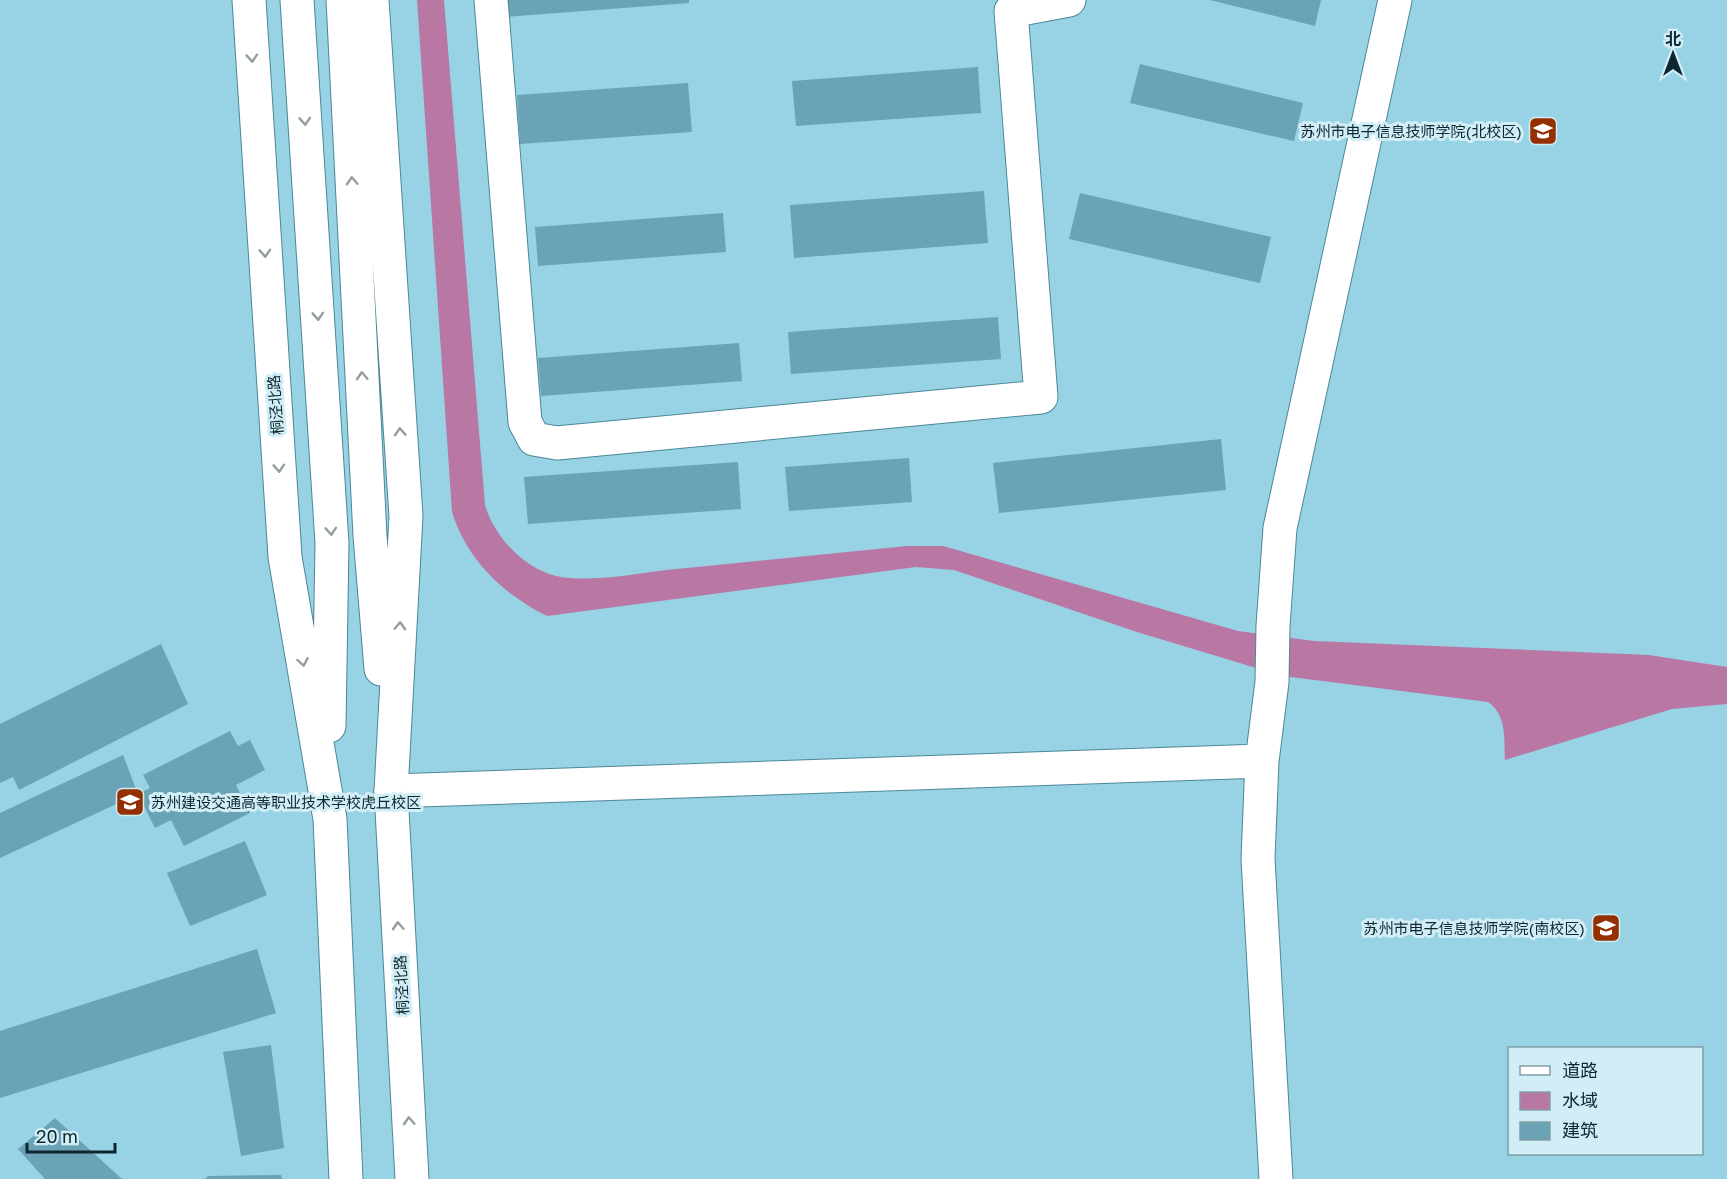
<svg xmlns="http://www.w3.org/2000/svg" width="1727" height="1179" font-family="'Golos Text','Noto Sans SC',sans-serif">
<rect width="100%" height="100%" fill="#97d2e5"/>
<!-- water -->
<path fill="#b978a4" d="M417,0H444L485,505C494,536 523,568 556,576C587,583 634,574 666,570C746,562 827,554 907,546H943L1238,631L1314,641L1649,655L1727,667V704L1672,709L1505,760C1504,739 1507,715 1488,702L1283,676L1137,632L954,570L916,567L547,616C503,594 467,560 452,512Z"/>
<!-- building -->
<path fill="#6aa3b5" d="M503,0H689V3L505,17Z
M1210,0H1321L1315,26Z
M1140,64L1303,103L1294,141L1130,103Z
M978,67L981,113L796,126L792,81Z
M688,83L692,132L520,144L517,95Z
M984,191L988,243L794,258L790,205Z
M1080,193L1271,237L1260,283L1069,239Z
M723,213L726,252L538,266L535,227Z
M998,317L1001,359L791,374L788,332Z
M739,343L742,381L541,396L538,358Z
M1221,439L1226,490L999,513L993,463Z
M909,458L912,502L789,511L785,467Z
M738,462L741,509L528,524L524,477Z
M161,644L188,704L19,790L13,777L0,783V724Z
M230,731L238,746L250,740L265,770L236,785L250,813L184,846L171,820L155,828L138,794L150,788L143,775Z
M123,755L138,794L0,858V813Z
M245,841L267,895L190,926L167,873Z
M257,949L276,1013L0,1098V1031Z
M271,1045L284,1148L241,1156L223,1052Z
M55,1118L122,1179H45L18,1149Z
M281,1175L282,1179H205L208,1176Z"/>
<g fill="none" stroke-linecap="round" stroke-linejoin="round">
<!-- minor casing -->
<g stroke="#4d8798" stroke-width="35">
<path id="minor" d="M491,0L525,422L534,439L557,443L1041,397L1011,11L1069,0
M391,791L1262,761
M1276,1179L1258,859L1262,761L1272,682L1273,626L1280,528L1395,0"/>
</g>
<!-- major casing -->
<g stroke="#4d8798" stroke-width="35">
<path id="major" d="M249,0L285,557L330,819L346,1179
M297,0L332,543L329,726
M343,0L370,536L381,669
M372,0L406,516L391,791L412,1179"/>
</g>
<!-- minor -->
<use href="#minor" stroke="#fff" stroke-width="33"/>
<!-- major -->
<use href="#major" stroke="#fff" stroke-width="33"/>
</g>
<!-- one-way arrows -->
<defs><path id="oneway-chevron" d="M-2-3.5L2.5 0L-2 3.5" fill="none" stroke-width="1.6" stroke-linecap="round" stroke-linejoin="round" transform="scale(1.5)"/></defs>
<g stroke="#939ea1">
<use href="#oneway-chevron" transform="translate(252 58) rotate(86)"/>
<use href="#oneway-chevron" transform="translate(305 121) rotate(86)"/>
<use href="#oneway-chevron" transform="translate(352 181) rotate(-93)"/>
<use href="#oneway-chevron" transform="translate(265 253) rotate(86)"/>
<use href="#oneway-chevron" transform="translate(318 316) rotate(86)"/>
<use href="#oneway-chevron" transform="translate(362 376) rotate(-93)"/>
<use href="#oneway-chevron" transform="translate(400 432) rotate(-94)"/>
<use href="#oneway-chevron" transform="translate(279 468) rotate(86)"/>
<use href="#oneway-chevron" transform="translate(331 531) rotate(86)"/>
<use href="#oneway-chevron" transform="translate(400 626) rotate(-87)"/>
<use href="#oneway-chevron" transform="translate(303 662) rotate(80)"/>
<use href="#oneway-chevron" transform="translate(398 926) rotate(-93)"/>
<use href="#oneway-chevron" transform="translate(409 1121) rotate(-93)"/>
</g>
<!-- icons -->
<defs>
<g id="university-square" transform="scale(1.5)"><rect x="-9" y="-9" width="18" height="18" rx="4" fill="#942f00" stroke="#d1eef7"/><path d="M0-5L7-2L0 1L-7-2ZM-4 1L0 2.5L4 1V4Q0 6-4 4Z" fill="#fff"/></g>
</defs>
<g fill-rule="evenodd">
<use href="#university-square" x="1543" y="131"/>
<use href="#university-square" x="130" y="802"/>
<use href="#university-square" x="1606" y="928"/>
</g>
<g text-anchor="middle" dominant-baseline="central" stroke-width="6" stroke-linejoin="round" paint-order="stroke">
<!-- poi labels -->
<g font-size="15" fill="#0e272e" stroke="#d1eef7" text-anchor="end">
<text x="1522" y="131">苏州市电子信息技师学院(北校区)</text>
<text x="151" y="802" text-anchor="start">苏州建设交通高等职业技术学校虎丘校区</text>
<text x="1585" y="928">苏州市电子信息技师学院(南校区)</text>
</g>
<!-- street labels -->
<g font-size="15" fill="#0e272e" stroke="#d1eef7">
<text transform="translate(275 405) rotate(-94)">桐泾北路</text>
<text transform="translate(401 985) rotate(-93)">桐泾北路</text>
</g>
</g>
<!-- legend -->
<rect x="1508" y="1047" width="195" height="108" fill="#d1eef7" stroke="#839ea7" stroke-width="1.5"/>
<rect x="1520" y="1066" width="30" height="9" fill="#ffffff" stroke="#839ea7" stroke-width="1.5"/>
<text x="1562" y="1077" font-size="18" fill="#0e272e">道路</text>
<rect x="1520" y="1092" width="30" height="18" fill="#b978a4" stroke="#839ea7" stroke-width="1.5"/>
<text x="1562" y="1107" font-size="18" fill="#0e272e">水域</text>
<rect x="1520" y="1122" width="30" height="18" fill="#6aa3b5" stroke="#839ea7" stroke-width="1.5"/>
<text x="1562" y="1137" font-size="18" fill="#0e272e">建筑</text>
<!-- north arrow -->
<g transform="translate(1673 54)" stroke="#d1eef7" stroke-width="4.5" paint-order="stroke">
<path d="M0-4.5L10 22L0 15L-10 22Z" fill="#0e272e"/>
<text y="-9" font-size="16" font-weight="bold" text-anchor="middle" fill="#0e272e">北</text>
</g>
<!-- scale -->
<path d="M27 1143v9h88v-9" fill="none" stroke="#0e272e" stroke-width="3"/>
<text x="36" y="1143" font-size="18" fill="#0e272e" stroke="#d1eef7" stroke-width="4.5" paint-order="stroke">20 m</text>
</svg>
